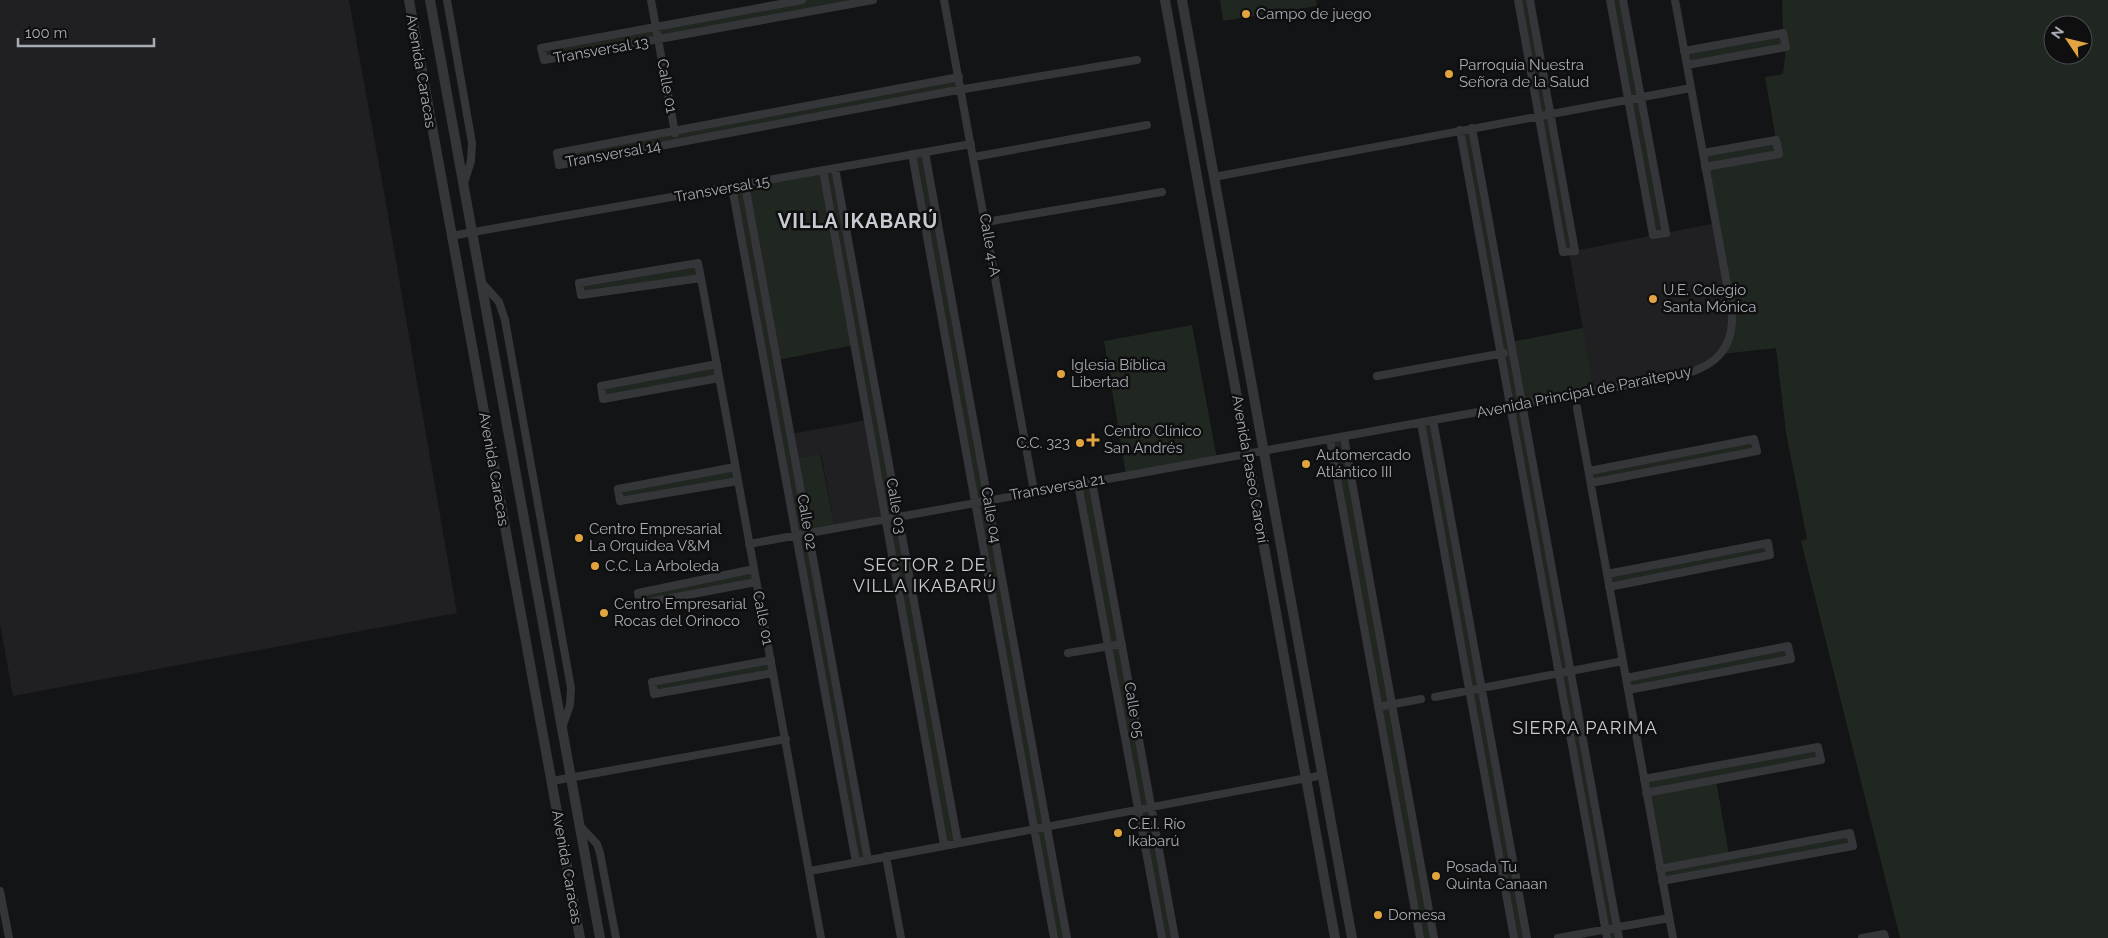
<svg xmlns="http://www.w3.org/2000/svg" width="2108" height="938" font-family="Raleway,sans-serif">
<rect width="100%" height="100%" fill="#131415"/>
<!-- built -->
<path fill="#202022" d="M0,0H349L386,203L457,613L13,696L0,624Z
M1716,223L1732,312L1729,339L1709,365L1594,391L1569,252Z
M867,420L884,519L835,528L821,454L795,458L791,434Z"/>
<!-- green -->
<path fill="#202721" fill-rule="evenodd" d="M802,0H872L544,60L541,48Z
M1220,0H1316L1317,6L1223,21Z
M1518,0H1530L1575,251L1563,252Z
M1610,0H1623L1666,233L1653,235Z
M1782,0H2108V938H1900L1801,541L1807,539L1786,433L1776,348L1721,354L1731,329L1703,153L1776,140L1765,77L1783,74L1786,47L1687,65L1684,51L1783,33ZM2053,25H2083V55H2053Z
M959,77L961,89L559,165L557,153Z
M1472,128L1511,342L1583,328L1594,391L1523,404L1619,938H1607L1460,130Z
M924,152L1067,938H1054L912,154Z
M836,168L957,843L944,845L854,345L778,360L795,458L820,454L835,528L809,533L868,860L856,862L732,187Z
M698,263L700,276L581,295L579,283Z
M1192,325L1217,459L1126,475L1104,341Z
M716,365L719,378L603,399L601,386Z
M1433,421L1527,938H1514L1421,423Z
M1344,437L1434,938H1420L1330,439Z
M1754,439L1757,451L1591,483L1589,471Z
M735,467L737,481L620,501L618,489Z
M1092,481L1175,938H1162L1078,484Z
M1768,543L1770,555L1609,587L1607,574Z
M754,570L756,582L640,604L638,593Z
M1788,646L1791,659L1628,690L1626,678Z
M771,661L773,674L654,694L652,682Z
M1818,747L1821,760L1716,780L1729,855L1850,833L1853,846L1662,881L1644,779Z"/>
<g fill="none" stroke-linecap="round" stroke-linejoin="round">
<!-- minor -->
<path stroke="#35363a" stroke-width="8" d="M447,0L472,143L471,161L464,183
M651,0L675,133
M802,0L541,48L544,60L873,0
M944,0L1034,491
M1518,0L1563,252L1575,251L1530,0
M1610,0L1653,235L1666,233L1623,0
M1684,51L1783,33L1786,47L1687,65
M959,77L557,153L559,165L952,91L1137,60
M1472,128L1619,938
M1460,130L1607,938
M925,152L1067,938
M1703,153L1776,140L1779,154L1705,167
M912,154L1054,938
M974,157L1147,125
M835,168L958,843
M823,170L944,845
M1214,177L1691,88
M745,185L868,860
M732,187L856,862
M986,222L1162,192
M451,236L971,144
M701,278L581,295L579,283L698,263L701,278C741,498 782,718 821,938
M482,283L499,302L505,320L571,688L570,705L562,728
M717,364L601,386L603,399L719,378
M1377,376L1504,353
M1577,408L1673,938
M1433,420L1527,938
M1421,423L1514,938
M1344,437L1434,938
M1330,439L1420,938
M735,467L618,489L620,501L738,481
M1589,471L1754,439L1757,451L1591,483
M1092,481L1175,938
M1078,484L1162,938
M749,544L1677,376C1713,368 1734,351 1732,312L1675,0
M754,569L638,593L640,604L756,582
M1607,574L1768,543L1770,555L1609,587
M1068,653L1122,644
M771,660L652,682L654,694L773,673
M1626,678L1788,646L1791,659L1628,690
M1435,697L1623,661
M1378,707L1421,699
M1644,779L1818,747L1821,760L1646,793
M552,781L786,739
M580,826L597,844L600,853L616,938
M886,856L901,938
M1660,869L1850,833L1853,846L1662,881
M810,871L1323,775
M0,891L9,938
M1558,938L1669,918
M1862,938L1884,934L1885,938"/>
<!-- tertiary -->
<path stroke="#35363a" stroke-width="10" d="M409,0L580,938
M430,0L600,938
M1165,0L1335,938
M1182,0L1352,938"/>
</g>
<!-- markers -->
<g fill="#e2a43f" stroke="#0f0f10" stroke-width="2">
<circle cx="1246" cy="14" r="5"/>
<circle cx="1449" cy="74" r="5"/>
<circle cx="1653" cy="299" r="5"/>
<circle cx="1061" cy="374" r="5"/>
<path d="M1090.5 432.5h5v5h5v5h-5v5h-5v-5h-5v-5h5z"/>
<circle cx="1080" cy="443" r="5"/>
<circle cx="1306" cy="464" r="5"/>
<circle cx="579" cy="538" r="5"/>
<circle cx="595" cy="566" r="5"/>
<circle cx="604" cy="613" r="5"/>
<circle cx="1118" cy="833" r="5"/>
<circle cx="1436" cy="876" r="5"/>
<circle cx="1378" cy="915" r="5"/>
</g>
<g text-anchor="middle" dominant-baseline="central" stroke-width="5" stroke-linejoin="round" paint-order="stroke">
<!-- poi labels -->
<g font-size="15" fill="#a6abb4" stroke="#0f0f10" text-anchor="start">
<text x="1256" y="14">Campo de juego</text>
<text x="1459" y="65">Parroquia Nuestra<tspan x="1459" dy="17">Señora de la Salud</tspan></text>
<text x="1663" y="290">U.E. Colegio<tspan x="1663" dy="17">Santa Mónica</tspan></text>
<text x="1071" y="365">Iglesia Bíblica<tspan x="1071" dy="17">Libertad</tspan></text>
<text x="1104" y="431">Centro Clínico<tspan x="1104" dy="17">San Andrés</tspan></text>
<text x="1070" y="443" text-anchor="end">C.C. 323</text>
<text x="1316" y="455">Automercado<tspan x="1316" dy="17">Atlántico III</tspan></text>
<text x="589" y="529">Centro Empresarial<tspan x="589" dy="17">La Orquídea V&amp;M</tspan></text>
<text x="605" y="566">C.C. La Arboleda</text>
<text x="614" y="604">Centro Empresarial<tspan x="614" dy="17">Rocas del Orinoco</tspan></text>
<text x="1128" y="824">C.E.I. Río<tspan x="1128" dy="17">Ikabarú</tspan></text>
<text x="1446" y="867">Posada Tu<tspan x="1446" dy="17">Quinta Canaan</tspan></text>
<text x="1388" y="915">Domesa</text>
</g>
<!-- street labels -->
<g font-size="15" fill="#a6abb4" stroke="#0f0f10">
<text transform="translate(601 50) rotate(-10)">Transversal 13</text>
<text transform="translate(421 71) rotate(80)">Avenida Caracas</text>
<text transform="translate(667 86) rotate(80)">Calle 01</text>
<text transform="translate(613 154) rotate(-10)">Transversal 14</text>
<text transform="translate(722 189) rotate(-10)">Transversal 15</text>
<text transform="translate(990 245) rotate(80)">Calle 4-A</text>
<text transform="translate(1584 392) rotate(-11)">Avenida Principal de Paraitepuy</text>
<text transform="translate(494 469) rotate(80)">Avenida Caracas</text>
<text transform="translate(1250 469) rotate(80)">Avenida Paseo Caroní</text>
<text transform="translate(1057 487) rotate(-10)">Transversal 21</text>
<text transform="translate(896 506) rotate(80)">Calle 03</text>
<text transform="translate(991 515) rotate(80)">Calle 04</text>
<text transform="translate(807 522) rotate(80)">Calle 02</text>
<text transform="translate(763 618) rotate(79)">Calle 01</text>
<text transform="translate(1134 710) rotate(80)">Calle 05</text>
<text transform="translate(567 867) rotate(80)">Avenida Caracas</text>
</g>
<!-- quarter labels -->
<g font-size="18" letter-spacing="1" fill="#c7cad1" stroke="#0f0f10">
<text x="925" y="564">SECTOR 2 DE<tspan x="925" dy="21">VILLA IKABARÚ</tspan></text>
<text x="1585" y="727">SIERRA PARIMA</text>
</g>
<!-- district labels -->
<g font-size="20" font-weight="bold" letter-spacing="1" fill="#c7cad1" stroke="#0f0f10">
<text x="858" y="221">VILLA IKABARÚ</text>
</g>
</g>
<!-- north arrow -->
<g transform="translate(2068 40) rotate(305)"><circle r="24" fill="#0f0f10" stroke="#4b4d52"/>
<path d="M0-4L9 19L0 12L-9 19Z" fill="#e2a43f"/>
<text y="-8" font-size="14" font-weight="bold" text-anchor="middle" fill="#a6abb4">N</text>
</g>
<!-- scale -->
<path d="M18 38v8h136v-8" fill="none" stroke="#a6abb4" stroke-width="2.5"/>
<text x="25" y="38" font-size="15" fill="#a6abb4" stroke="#0f0f10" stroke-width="4" paint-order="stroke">100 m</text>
</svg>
